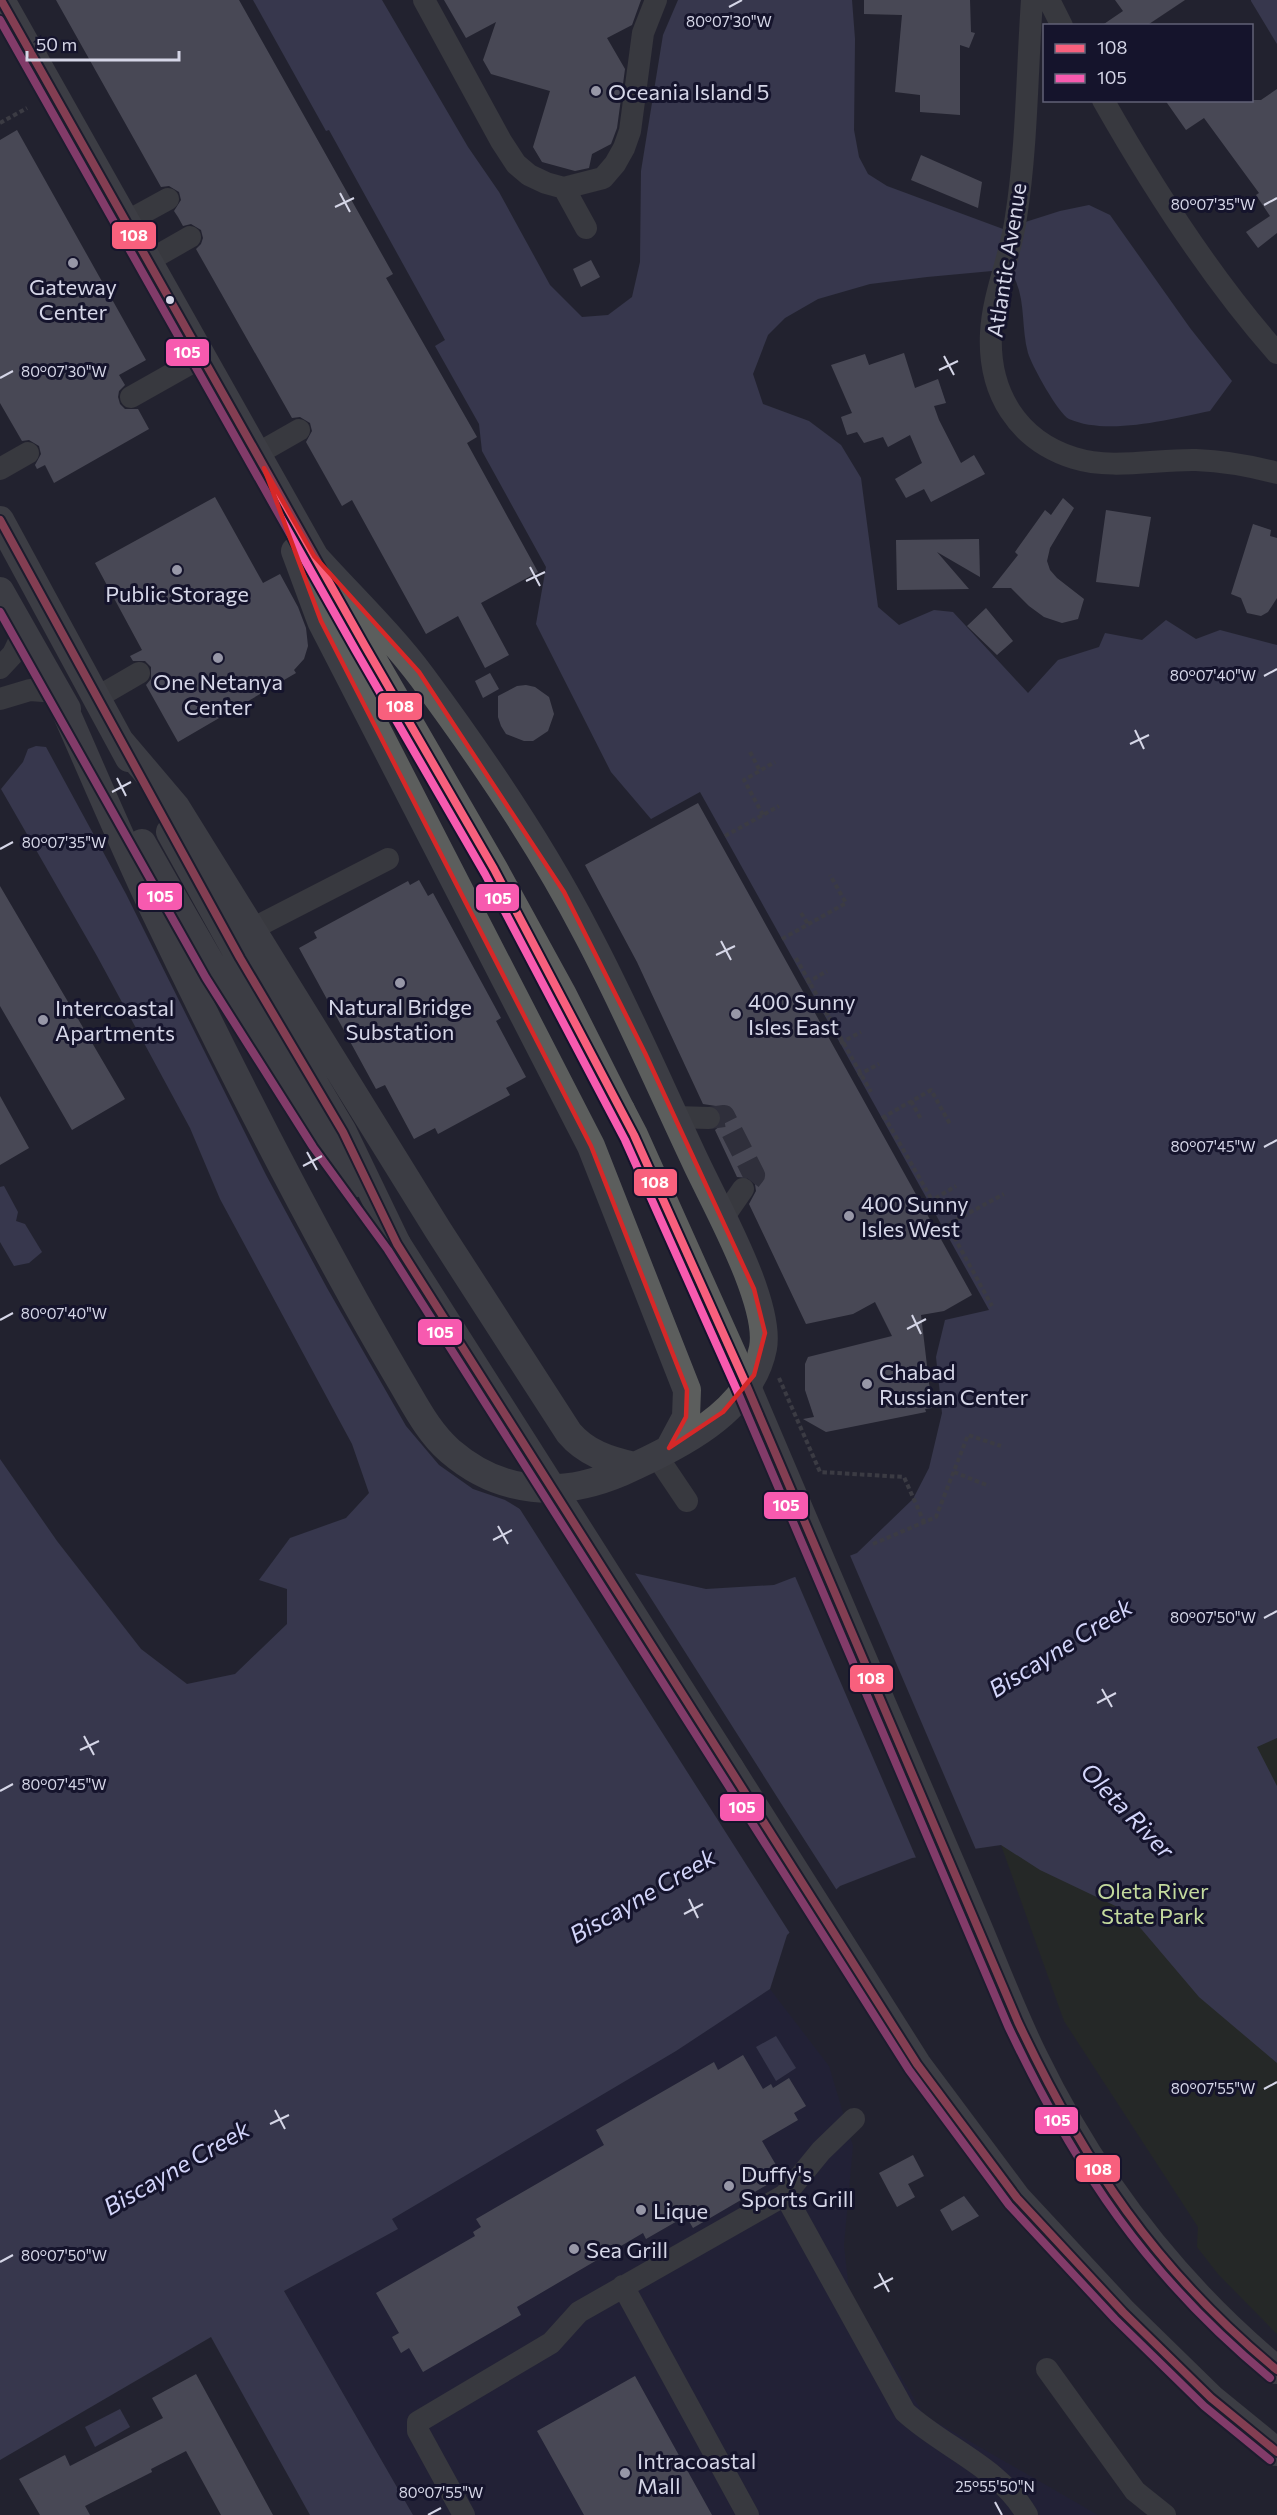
<svg xmlns="http://www.w3.org/2000/svg" width="1277" height="2515" font-family="Commissioner,sans-serif">
<rect width="100%" height="100%" fill="#232330"/>
<!-- built -->
<path fill="#22213e" d="M770,1989L829,2066L853,2146L844,2245L849,2291L924,2415L1098,2515H413L284,2291L397,2229L392,2219Z"/>
<!-- green -->
<path fill="#282f1d" d="M1277,1738V2334L1218,2274L1197,2247L1198,2227L1064,2021L1001,1845Z"/>
<!-- water -->
<path fill="#505171" d="M253,0H382L468,147L499,192L550,285L582,317L608,315L632,297L640,262L641,171L663,35L678,0H852L855,39L854,130L859,157L868,174L887,186L1003,229L1060,211L1089,205L1110,215L1190,328L1232,381L1210,411C1170,419 1108,436 1069,419C1058,413 1032,366 1028,353C1021,327 1026,301 1014,277L992,271L927,277L870,284L818,299L785,318L768,335L753,374L763,404L809,421L841,445L861,478L878,607L899,625L934,610L953,612L1028,693L1058,660L1099,647L1105,633L1142,640L1166,620L1196,639L1220,630L1277,645V1738L1257,1747L1277,1786V2063L1199,1997L1126,1911L1040,1870L1001,1845L912,1858L840,1886L787,1935L770,1989L676,2051L392,2219L398,2229L284,2291L413,2515H310L211,2337L0,2460V1459L57,1541L141,1649L187,1684L235,1674L287,1624V1589L259,1580L290,1538L346,1518L369,1493L352,1444L220,1199L190,1128L97,956L1,789L23,762L28,749L36,746L46,747L126,894L266,1175L327,1288L406,1426L439,1465L473,1489L505,1500L620,1570L706,1589L774,1585L857,1553L913,1499L929,1468L942,1413L936,1357L945,1320L989,1310L700,792L651,819L611,772L536,624L546,567L482,451L479,424L435,346L445,340L329,130L326,131Z
M1251,0H1277V44L1251,1Z
M4,1186L18,1212L16,1221L25,1224L42,1252L29,1263L14,1266L0,1242V1187Z
M776,2036L796,2068L776,2081L756,2047Z
M120,2409L130,2427L95,2447L85,2427Z"/>
<!-- pier -->
<path fill="#232330" d="M516,1503L621,1567L633,1570L786,1811L838,1892L791,1935Z
M849,1553L977,1852L917,1860L794,1574Z"/>
<!-- building -->
<path fill="#777783" d="M56,0H239L393,274L386,278L477,437L467,443L538,572L481,603L509,655L485,668L458,616L426,634L352,500L342,506L306,442L312,431L310,423L300,417L292,418L196,249L201,244L203,238L201,230L191,224L183,226L178,217L174,211L181,200L179,192L169,186L161,187Z
M444,0H641L632,25L607,38L625,69L617,128L611,144L592,154L589,168L575,171L542,162L533,147L550,91L491,74L483,60L496,22L466,38Z
M864,0H970L971,32L975,33L969,48L960,45V115L920,112V95L895,92L902,15L864,14Z
M1115,0H1185L1146,26H1101L1123,11Z
M1277,89V233L1258,248L1246,232L1270,216L1256,195L1259,193L1204,118L1186,130L1165,100H1261Z
M17,130L146,360L119,375L125,385L119,391L118,397L120,404L125,409H138L149,429L54,483L45,465L37,469L35,465L41,454L39,446L29,440L22,441L0,403V140Z
M921,155L982,182L978,208L911,180Z
M591,260L600,277L581,287L573,269Z
M904,353L915,388L938,379L946,403L934,406L939,420L961,463L974,455L985,474L931,502L924,489L906,498L895,479L922,463L910,435L888,447L883,437L864,443L857,432L847,435L841,417L852,413L831,365L865,354L869,365Z
M215,497L263,583L280,574L298,607L306,628L308,646L304,659L294,670L296,673L178,742L146,685L151,679V667L145,661H133L130,656L142,650L95,563Z
M1063,498L1074,508L1050,548L1047,561L1050,570L1057,578L1084,599L1078,619L1062,623L1044,617L1029,606L1011,588H992L1018,555L1015,552L1045,510L1051,515Z
M1106,510L1151,517L1139,587L1096,582Z
M1253,524L1271,530L1270,536L1277,538V598L1268,612L1261,616L1247,613L1241,598L1231,594Z
M979,539L980,577L937,552L969,589L897,590L896,540Z
M986,608L1013,641L997,655L967,626Z
M490,673L499,689L483,698L475,681Z
M526,685L535,687L549,697L554,714L548,731L533,741H524L506,734L501,726L498,717V696L517,686Z
M698,803L972,1295L944,1311L921,1315L932,1408L925,1409L926,1412L826,1432L803,1419L814,1417L805,1390V1364L808,1357L892,1336L875,1302L853,1314L806,1324L749,1204L756,1191L755,1184L750,1178L737,1177L715,1130L721,1125V1112L716,1106L703,1104L637,962L585,865Z
M419,880L428,896L433,893L501,1018L496,1021L526,1077L506,1088L510,1095L438,1134L435,1128L414,1139L385,1085L376,1089L299,948L317,938L314,932L408,881L410,885Z
M0,886L125,1099L72,1130L0,1006Z
M0,1096L29,1148L0,1165Z
M743,2055L763,2089L771,2084L773,2088L789,2078L806,2106L794,2113L798,2120L762,2141L776,2165L771,2168L777,2179L693,2228L686,2216L646,2239L643,2233L517,2307L521,2315L423,2372L409,2348L401,2353L392,2337L399,2333L376,2293L475,2236L473,2232L481,2227L476,2219L604,2145L596,2130L714,2062L718,2070Z
M913,2155L924,2176L908,2184L915,2197L897,2207L879,2173Z
M964,2196L979,2216L952,2231L940,2210Z
M196,2374L273,2515H221L186,2451L151,2469L152,2472L85,2506L90,2515H40L19,2479L65,2455L70,2466L163,2418L152,2398Z
M635,2376L712,2515H584L537,2431Z"/>
<g fill="none" stroke-linecap="round" stroke-linejoin="round">
<!-- minor-tunnel -->
<path stroke="#3e3e4b" stroke-width="22" stroke-dasharray="22 11" stroke-linecap="butt" d="M709,1118L724,1116L754,1175L743,1189"/>
<!-- path -->
<path stroke="#59595c" stroke-width="4" stroke-dasharray="4.5 3" stroke-linecap="butt" d="M0,123L27,108
M750,752L760,771
M763,815L744,780L775,762
M725,836L779,806
M801,913L808,924
M782,939L846,903L830,875
M796,958L871,1092
M807,983L827,971
M825,1015L845,1004
M840,1043L861,1032
M858,1075L879,1064
M911,1101L921,1119
M884,1116L932,1200
M882,1118L931,1090L950,1124
M929,1202L956,1186
M947,1224L992,1306
M943,1227L1004,1194
M779,1378L820,1472L904,1477L924,1522
M954,1472L989,1486
M873,1544L936,1517L968,1435L1001,1446"/>
<!-- minor -->
<path stroke="#535452" stroke-width="22" d="M424,0L501,141L516,164L529,175L546,183L564,188L603,178L615,164L624,148L630,131L643,33L656,0
M1032,0C1027,71 1027,147 1016,217C1011,256 993,293 991,333C988,392 1017,440 1074,458C1112,470 1157,459 1196,460C1224,461 1251,466 1277,473
M1049,0L1062,26
M1103,100C1153,188 1210,277 1277,353
M564,188L586,228
M126,222L168,199
M148,261L190,237
M131,397L202,357
M257,454L299,430
M0,469L28,453
M0,668L13,654L23,633
M96,698L139,673
M0,699L30,690L57,692
M252,929L388,859
M674,1117L709,1118
M723,1218L743,1189
M656,1455L687,1501
M785,2195L905,2412C944,2448 1000,2467 1027,2515
M623,2286L748,2515
M1047,2369L1135,2491L1165,2515
M464,2515L418,2431V2422L551,2343L579,2312L785,2195L821,2151L854,2119"/>
<!-- major -->
<path stroke="#5c5e5d" stroke-width="28" d="M1,0L365,646L494,869L563,995L621,1110
M0,520L129,758
M295,551L321,621L591,1146L687,1390L686,1417L670,1447
M0,591L67,709
M57,692C89,764 120,838 154,910C213,1033 275,1156 341,1276C360,1311 380,1346 400,1380C415,1405 428,1432 450,1451C501,1495 561,1498 622,1472C676,1448 751,1412 763,1348C771,1304 718,1209 698,1167C661,1089 627,1009 586,932C540,843 482,758 422,677C390,634 350,596 314,556
M120,741L176,807L438,1230L569,1433C586,1453 608,1460 634,1466
M170,832L240,958L343,1132L397,1244
M142,843C208,960 274,1076 353,1184
M874,1685C907,1761 940,1838 973,1915C993,1962 1011,2010 1034,2057C1093,2179 1172,2283 1277,2370
M730,1768L917,2064L1017,2198L1123,2312L1211,2398L1277,2452"/>
<!-- major-bridge -->
<path stroke="#5c5e5d" stroke-width="28" d="M621,1110L634,1135L745,1382L874,1685
M397,1244L730,1768"/>
<!-- bus-1 casing -->
<g stroke="#15142c" stroke-width="12">
<path id="bus-1" d="M1,0L365,646L494,869L634,1135L745,1382L1018,2022C1085,2164 1155,2269 1277,2370
M0,520L240,958L343,1132L397,1244L917,2064L1017,2198L1123,2312L1211,2398L1277,2452"/>
</g>
<!-- bus-2 casing -->
<g stroke="#15142c" stroke-width="12">
<path id="bus-2" d="M0,20L356,651L485,874L625,1140L735,1386L1008,2026C1076,2170 1147,2276 1270,2378
M0,612L206,978L313,1147L388,1250L909,2070L1009,2205L1115,2319L1204,2406L1270,2460"/>
</g>
<!-- bus-1 -->
<use href="#bus-1" stroke="#f8607d" stroke-width="8"/>
<!-- bus-2 -->
<use href="#bus-2" stroke="#f75aaf" stroke-width="8"/>
</g>
<!-- marked area -->
<path d="M0 0H1277V2515H0ZM264,468L314,556L419,672L564,892L645,1053L754,1289L765,1333L754,1375L723,1412L669,1448L686,1417L687,1390L591,1146L321,621Z" fill="#232330" fill-opacity=".55" fill-rule="evenodd"/>
<path fill="none" stroke="#d62828" stroke-width="4.5" stroke-linejoin="round" d="M264,468L314,556L419,672L564,892L645,1053L754,1289L765,1333L754,1375L723,1412L669,1448L686,1417L687,1390L591,1146L321,621Z"/>
<!-- ticks -->
<path fill="none" stroke="#d5d6e7" stroke-width="2" d="M729,7L742,0M340,193L350,212M1264,205L1277,198M335,207L354,198M944,356L954,375M939,370L958,361M0,378L13,371M530,567L540,586M526,581L545,572M1264,676L1277,669M1135,730L1144,749M1130,744L1149,735M117,778L126,796M112,792L131,782M0,849L13,842M721,941L731,960M716,955L735,946M1264,1147L1277,1140M307,1152L317,1170M303,1166L322,1156M912,1315L921,1334M0,1320L13,1313M907,1329L926,1319M498,1526L508,1544M493,1540L512,1530M1264,1618L1277,1611M1102,1689L1112,1707M1097,1703L1116,1693M84,1736L94,1755M80,1750L99,1741M0,1791L13,1784M689,1899L698,1918M684,1914L703,1904M1264,2089L1277,2082M275,2110L285,2129M270,2124L289,2115M0,2262L13,2255M879,2273L889,2292M874,2288L893,2278M995,2502L1002,2515M428,2515L441,2508"/>
<!-- markers -->
<g fill="#9797a7" stroke="#15142c" stroke-width="2">
<circle cx="596" cy="91" r="6"/>
<circle cx="73" cy="263" r="6"/>
<circle cx="177" cy="570" r="6"/>
<circle cx="218" cy="658" r="6"/>
<circle cx="400" cy="983" r="6"/>
<circle cx="736" cy="1014" r="6"/>
<circle cx="43" cy="1020" r="6"/>
<circle cx="849" cy="1216" r="6"/>
<circle cx="867" cy="1384" r="6"/>
<circle cx="729" cy="2186" r="6"/>
<circle cx="641" cy="2210" r="6"/>
<circle cx="574" cy="2249" r="6"/>
<circle cx="625" cy="2473" r="6"/>
</g>
<circle fill="#d5d6e7" stroke="#15142c" stroke-width="2" cx="170" cy="300" r="5"/>
<g text-anchor="middle" dominant-baseline="central" stroke-width="6" stroke-linejoin="round" paint-order="stroke">
<!-- poi labels -->
<g font-size="22" fill="#d5d6e7" stroke="#15142c" text-anchor="start">
<text x="608" y="91">Oceania Island 5</text>
<text x="73" y="286" text-anchor="middle">Gateway<tspan x="73" dy="25">Center</tspan></text>
<text x="177" y="593" text-anchor="middle">Public Storage</text>
<text x="218" y="681" text-anchor="middle">One Netanya<tspan x="218" dy="25">Center</tspan></text>
<text x="748" y="1001">400 Sunny<tspan x="748" dy="25">Isles East</tspan></text>
<text x="400" y="1006" text-anchor="middle">Natural Bridge<tspan x="400" dy="25">Substation</tspan></text>
<text x="55" y="1007">Intercoastal<tspan x="55" dy="25">Apartments</tspan></text>
<text x="861" y="1203">400 Sunny<tspan x="861" dy="25">Isles West</tspan></text>
<text x="879" y="1371">Chabad<tspan x="879" dy="25">Russian Center</tspan></text>
<text x="741" y="2173">Duffy's<tspan x="741" dy="25">Sports Grill</tspan></text>
<text x="653" y="2210">Lique</text>
<text x="586" y="2249">Sea Grill</text>
<text x="637" y="2460">Intracoastal<tspan x="637" dy="25">Mall</tspan></text>
</g>
<!-- street labels -->
<g font-size="22" fill="#d5d6e7" stroke="#15142c">
<text transform="translate(1006 260) rotate(-81)">Atlantic Avenue</text>
</g>
<!-- park labels -->
<g font-size="22" fill="#c3d99d" stroke="#15142c">
<text x="1153" y="1890">Oleta River<tspan x="1153" dy="25">State Park</tspan></text>
</g>
<!-- water labels -->
<g font-size="24" font-style="italic" fill="#d3d5fa" stroke="#15142c">
<text transform="translate(1060 1647) rotate(-32)">Biscayne Creek</text>
<text transform="translate(1128 1810) rotate(46)">Oleta River</text>
<text transform="translate(642 1895) rotate(-30)">Biscayne Creek</text>
<text transform="translate(176 2167) rotate(-30)">Biscayne Creek</text>
</g>
</g>
<g font-size="15" text-anchor="middle" fill="#d5d6e7" stroke="#15142c" stroke-width="6" stroke-linejoin="round" paint-order="stroke">
<text x="729" y="27">80°07'30"W</text>
<text x="1213" y="210">80°07'35"W</text>
<text x="64" y="377">80°07'30"W</text>
<text x="1213" y="681">80°07'40"W</text>
<text x="64" y="848">80°07'35"W</text>
<text x="1213" y="1152">80°07'45"W</text>
<text x="64" y="1319">80°07'40"W</text>
<text x="1213" y="1623">80°07'50"W</text>
<text x="64" y="1790">80°07'45"W</text>
<text x="1213" y="2094">80°07'55"W</text>
<text x="64" y="2261">80°07'50"W</text>
<text x="995" y="2492">25°55'50"N</text>
<text x="441" y="2498">80°07'55"W</text>
</g>
<g stroke="#15142c" stroke-width="2">
<rect x="111" y="221" width="46" height="29" rx="6" fill="#f8607d"/>
<rect x="165" y="338" width="45" height="29" rx="6" fill="#f75aaf"/>
<rect x="377" y="692" width="46" height="29" rx="6" fill="#f8607d"/>
<rect x="137" y="882" width="46" height="29" rx="6" fill="#f75aaf"/>
<rect x="475" y="883" width="45" height="29" rx="6" fill="#f75aaf"/>
<rect x="633" y="1168" width="45" height="29" rx="6" fill="#f8607d"/>
<rect x="417" y="1318" width="46" height="28" rx="6" fill="#f75aaf"/>
<rect x="763" y="1491" width="46" height="29" rx="6" fill="#f75aaf"/>
<rect x="849" y="1664" width="45" height="29" rx="6" fill="#f8607d"/>
<rect x="719" y="1793" width="46" height="29" rx="6" fill="#f75aaf"/>
<rect x="1034" y="2106" width="45" height="29" rx="6" fill="#f75aaf"/>
<rect x="1075" y="2154" width="46" height="29" rx="6" fill="#f8607d"/>
</g>
<g font-size="16" text-anchor="middle" font-weight="bold" fill="#fff">
<text x="134" y="241">108</text>
<text x="187" y="358">105</text>
<text x="400" y="712">108</text>
<text x="160" y="902">105</text>
<text x="498" y="904">105</text>
<text x="655" y="1188">108</text>
<text x="440" y="1338">105</text>
<text x="786" y="1511">105</text>
<text x="871" y="1684">108</text>
<text x="742" y="1813">105</text>
<text x="1057" y="2126">105</text>
<text x="1098" y="2175">108</text>
</g>
<!-- legend -->
<rect x="1043" y="24" width="210" height="78" fill="#15142c" stroke="#626277" stroke-width="1.5"/>
<rect x="1055" y="44" width="30" height="9" fill="#f8607d" stroke="#626277" stroke-width="1.5"/>
<text x="1097" y="54" font-size="18" fill="#d5d6e7">108</text>
<rect x="1055" y="74" width="30" height="9" fill="#f75aaf" stroke="#626277" stroke-width="1.5"/>
<text x="1097" y="84" font-size="18" fill="#d5d6e7">105</text>
<!-- scale -->
<path d="M27 51v9h152v-9" fill="none" stroke="#d5d6e7" stroke-width="3"/>
<text x="36" y="51" font-size="18" fill="#d5d6e7" stroke="#15142c" stroke-width="4.5" paint-order="stroke">50 m</text>
</svg>
